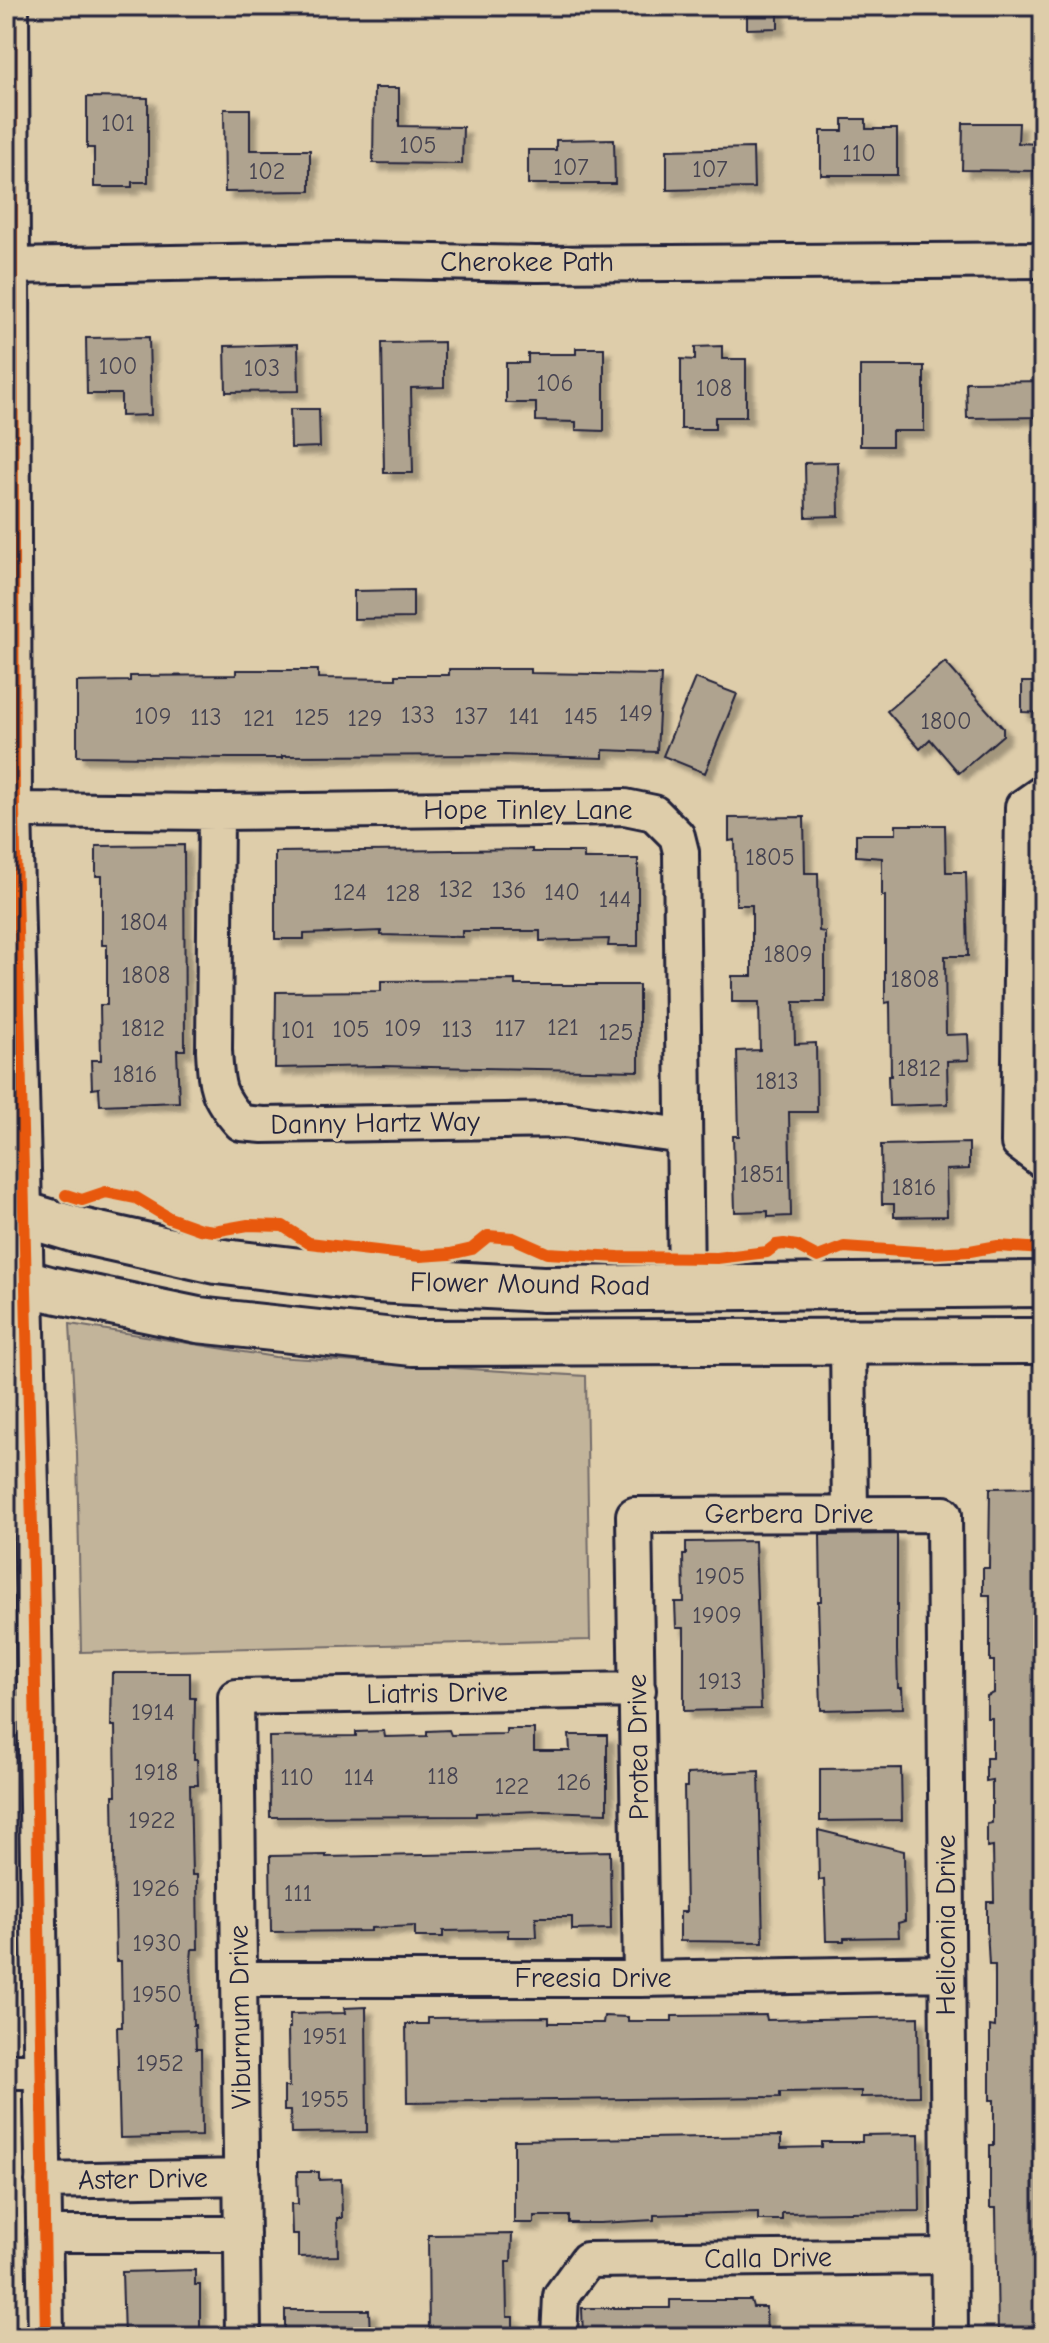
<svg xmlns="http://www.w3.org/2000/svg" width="1049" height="2343" font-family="'Comic Neue',sans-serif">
<defs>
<filter id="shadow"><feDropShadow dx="7" dy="7" stdDeviation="2" flood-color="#0004"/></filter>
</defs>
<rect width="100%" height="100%" fill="#decdaa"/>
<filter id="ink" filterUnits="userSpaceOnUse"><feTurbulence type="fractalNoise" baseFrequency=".0125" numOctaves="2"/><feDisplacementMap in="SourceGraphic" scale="16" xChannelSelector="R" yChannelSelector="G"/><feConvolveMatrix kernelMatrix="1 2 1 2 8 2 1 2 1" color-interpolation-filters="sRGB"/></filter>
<g filter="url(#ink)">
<!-- green -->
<path fill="#c2b49a" stroke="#726b6a" stroke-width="2" d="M70,1324L275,1357L586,1376L590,1640L81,1652L77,1453Z"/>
<!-- building -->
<path fill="#afa38f" stroke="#22223b" stroke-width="2" filter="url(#shadow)" d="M747,6H778V28L747,29Z
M374,88H399V126L463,127L462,164L373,163Z
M87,97L148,98V182H132V187H94V148H87Z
M224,109H250V150H310V191L225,192Z
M843,119H866V129H897V175H821V131H843Z
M963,123H1019L1018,143L1041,144V171L962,170Z
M614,139L615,184H528V150H556V140Z
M753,148L754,188L667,190V150Z
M149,337L151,415L121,416V394H87L86,338Z
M444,342V387L411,388L413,473H384L382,343Z
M298,344L299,391L226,392L225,346Z
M722,346V359H746V417H715V429H681V359L695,360V347Z
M576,348H604V431L576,430V422L536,421V403H506V363H528V354H576Z
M860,366H924V431H892V446H860Z
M1043,381V417L967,418L966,382Z
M290,409H319L320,447L291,448Z
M838,462L839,516L806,517L805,463Z
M413,590V618L354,619V591Z
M945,662L1003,728V735L959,773L930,739L920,749L887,711Z
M449,669H530V673L661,675L657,752L603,750V758L501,755L282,756V758H229L77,756V682L130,681V676L236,675V670H318V678L396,679V675H449Z
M695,678L737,694L705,773L663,756Z
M1022,682H1043V713L1022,712Z
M804,817L805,873H818L819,931L825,932V1002H794L795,1044L816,1043L817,1112H789L791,1216L768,1217V1211L735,1212L733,1136H739L737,1051L760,1050L759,1002H732V976H752V905H736L735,840L729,841V818Z
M896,825H945L946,872H966L968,956H945L946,1035L968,1034L969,1060L947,1061L948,1104L889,1106L888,1076H891L890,1002L885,1003V896H882V858L856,856V834H896Z
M184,845L185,1050H177L179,1102L100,1105L99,1088L92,1089L91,1060H101L100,1005H107V945H102V876H96V846Z
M532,849V852H584V859H638V946H608L609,939L540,941V931H462V937L381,935V931L304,934V939H275V852Z
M515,980V985H639V1071L380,1066L275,1068L276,992L381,991V981Z
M969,1143V1169L946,1170L947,1216L894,1217V1204H882L881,1145Z
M1043,1487V2337H998L996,2208H990V2145H994V2100H990V2026L995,2027V1965H989L987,1928V1902H994L993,1847L987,1848V1824L992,1823V1780L986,1781V1758H992V1718H987V1696L994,1693V1661H990V1595H983V1568H989L990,1488Z
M897,1534V1650L898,1688H902L903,1708L821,1710L818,1601H821L820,1535Z
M755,1541L761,1709L684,1711V1628H676L675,1602H684L683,1555H686V1542Z
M112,1673H190V1698H195L194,1759H197L198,1785H190L192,1875H197L198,1949H192L191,1960L193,2025H195L196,2049H201L202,2136L120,2138L117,2027H122L121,1961H116L113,1795H116L115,1726H111Z
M506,1729H534V1751H570L569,1735H607V1813L541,1811L476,1813V1816L270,1817L269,1737L356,1736V1732L384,1731L385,1737L427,1736V1731L449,1730L451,1735L506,1734Z
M901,1768L902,1820L820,1821V1769Z
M759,1771L763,1942L680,1941V1912H686L684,1787H687V1774Z
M818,1830L904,1851L905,1921L898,1923L899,1937L844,1938V1941H826L824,1879L819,1880Z
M610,1851L611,1929L572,1930V1917H536L537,1937H508V1930L443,1931V1937H415V1926L371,1928V1931L271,1932L270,1856L326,1855V1857Z
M366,2007L367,2132L291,2133L290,2111H284V2087H289L288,2028H290V2014L345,2013L344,2008Z
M766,2015L767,2020L918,2017L919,2096L861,2097V2091L780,2092V2097L407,2102L406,2024H428V2018L549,2017V2023H603L604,2016L628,2017V2021H672V2016Z
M919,2134L920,2211L782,2213V2220H758V2212L654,2215V2220L600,2223H569V2216H534V2223H514V2140L781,2136V2148L822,2147V2142H862V2135Z
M297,2172H319V2180L341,2179L342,2218H337L338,2256L298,2257V2234H292L291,2204H298Z
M512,2234L511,2262H506L507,2317H513V2337H429L428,2235Z
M195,2270V2285H200V2337H124L122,2272Z
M670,2300H751L753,2307H766L767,2337H583L582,2308H670Z
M285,2310H369L370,2337H285Z"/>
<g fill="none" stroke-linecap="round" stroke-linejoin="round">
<!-- minor casing -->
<g stroke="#22223b" stroke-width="40">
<path id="minor" d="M11,6L14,810L33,1569L46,2337
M11,266L340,260L536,264L1043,260
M1043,793L1023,807L1019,1143L1043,1161
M14,810L216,812L625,807L654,813L677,836L681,852L686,1287
M216,812L214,1050C216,1086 216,1095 241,1123L263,1125L564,1120L684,1136
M848,1342L850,1514
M240,1979H641L946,1973
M641,1979L634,1515L944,1514L950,2337
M6,2071H41
M43,2181L242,2177
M44,2234H242
M243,2337L236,1697L638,1690
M559,2337L561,2296L587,2260L949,2256"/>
</g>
<!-- major casing -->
<g stroke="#22223b" stroke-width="50">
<path id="major" d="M6,1209L76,1230L216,1261L376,1280L543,1289L1043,1284
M6,1277L49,1289L198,1320L413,1343L1043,1341"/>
</g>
<!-- minor -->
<use href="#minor" stroke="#decdaa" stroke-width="34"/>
<!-- major -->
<use href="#major" stroke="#decdaa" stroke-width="44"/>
<!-- cycleway casing -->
<g stroke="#decdaa" stroke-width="17">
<path id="cycleway" d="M11,6L14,810L33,1569L46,2337
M66,1195L82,1200L106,1192L136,1198L169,1218L200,1229L214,1231L248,1225L283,1226L309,1243L420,1256L450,1254L472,1249L488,1236L513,1238L547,1253L619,1257L717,1258L767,1252L776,1245L784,1244L797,1246L818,1257L844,1247L931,1253L970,1251L998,1246L1043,1249"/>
</g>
<!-- cycleway -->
<use href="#cycleway" stroke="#e8590c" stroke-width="12"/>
</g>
</g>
<g text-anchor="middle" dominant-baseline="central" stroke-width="7" stroke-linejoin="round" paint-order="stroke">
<!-- number labels -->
<g font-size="24" fill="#454250">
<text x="118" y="123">101</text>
<text x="418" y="145">105</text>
<text x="859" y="153">110</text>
<text x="571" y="167">107</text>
<text x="710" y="169">107</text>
<text x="267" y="171">102</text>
<text x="118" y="366">100</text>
<text x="262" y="368">103</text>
<text x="555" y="383">106</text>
<text x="714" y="388">108</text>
<text x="636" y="713">149</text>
<text x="418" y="715">133</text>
<text x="153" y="716">109</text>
<text x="471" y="716">137</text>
<text x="524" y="716">141</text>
<text x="581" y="716">145</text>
<text x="206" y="717">113</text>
<text x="312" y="717">125</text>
<text x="259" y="718">121</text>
<text x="365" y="718">129</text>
<text x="946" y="721">1800</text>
<text x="770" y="857">1805</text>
<text x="456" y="889">132</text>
<text x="509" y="890">136</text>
<text x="350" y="892">124</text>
<text x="562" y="892">140</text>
<text x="403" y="893">128</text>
<text x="615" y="899">144</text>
<text x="144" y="922">1804</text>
<text x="788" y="954">1809</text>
<text x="146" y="975">1808</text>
<text x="915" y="979">1808</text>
<text x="563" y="1027">121</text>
<text x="143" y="1028">1812</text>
<text x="403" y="1028">109</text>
<text x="510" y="1028">117</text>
<text x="351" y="1029">105</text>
<text x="457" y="1029">113</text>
<text x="298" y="1030">101</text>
<text x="616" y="1032">125</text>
<text x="919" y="1068">1812</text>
<text x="135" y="1074">1816</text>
<text x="777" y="1081">1813</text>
<text x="762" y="1174">1851</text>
<text x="914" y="1187">1816</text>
<text x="720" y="1576">1905</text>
<text x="717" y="1615">1909</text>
<text x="720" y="1681">1913</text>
<text x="153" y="1712">1914</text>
<text x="156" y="1772">1918</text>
<text x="443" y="1776">118</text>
<text x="297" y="1777">110</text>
<text x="359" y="1777">114</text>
<text x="574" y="1782">126</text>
<text x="512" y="1786">122</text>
<text x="152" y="1820">1922</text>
<text x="156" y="1888">1926</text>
<text x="298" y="1893">111</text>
<text x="157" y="1943">1930</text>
<text x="157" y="1994">1950</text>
<text x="325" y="2036">1951</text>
<text x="160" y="2063">1952</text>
<text x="325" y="2099">1955</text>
</g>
<!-- street labels -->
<g font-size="28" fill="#22223b" stroke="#decdaa">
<text x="527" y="262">Cherokee Path</text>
<text x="528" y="810">Hope Tinley Lane</text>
<text transform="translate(375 1123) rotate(-1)">Danny Hartz Way</text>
<text transform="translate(530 1284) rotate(1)">Flower Mound Road</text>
<text x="789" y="1514">Gerbera Drive</text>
<text transform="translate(437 1693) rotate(-1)">Liatris Drive</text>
<text transform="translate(638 1747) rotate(-91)">Protea Drive</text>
<text transform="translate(946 1925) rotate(-90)">Heliconia Drive</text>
<text x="593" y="1978">Freesia Drive</text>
<text transform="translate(240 2017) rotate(-91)">Viburnum Drive</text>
<text transform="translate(143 2179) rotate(-1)">Aster Drive</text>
<text transform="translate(768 2258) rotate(-1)">Calla Drive</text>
</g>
</g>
<!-- margin -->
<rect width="1049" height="2343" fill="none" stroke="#decdaa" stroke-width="32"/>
<rect x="16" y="16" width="1017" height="2311" fill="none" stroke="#22223b" stroke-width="3" filter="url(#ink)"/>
</svg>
